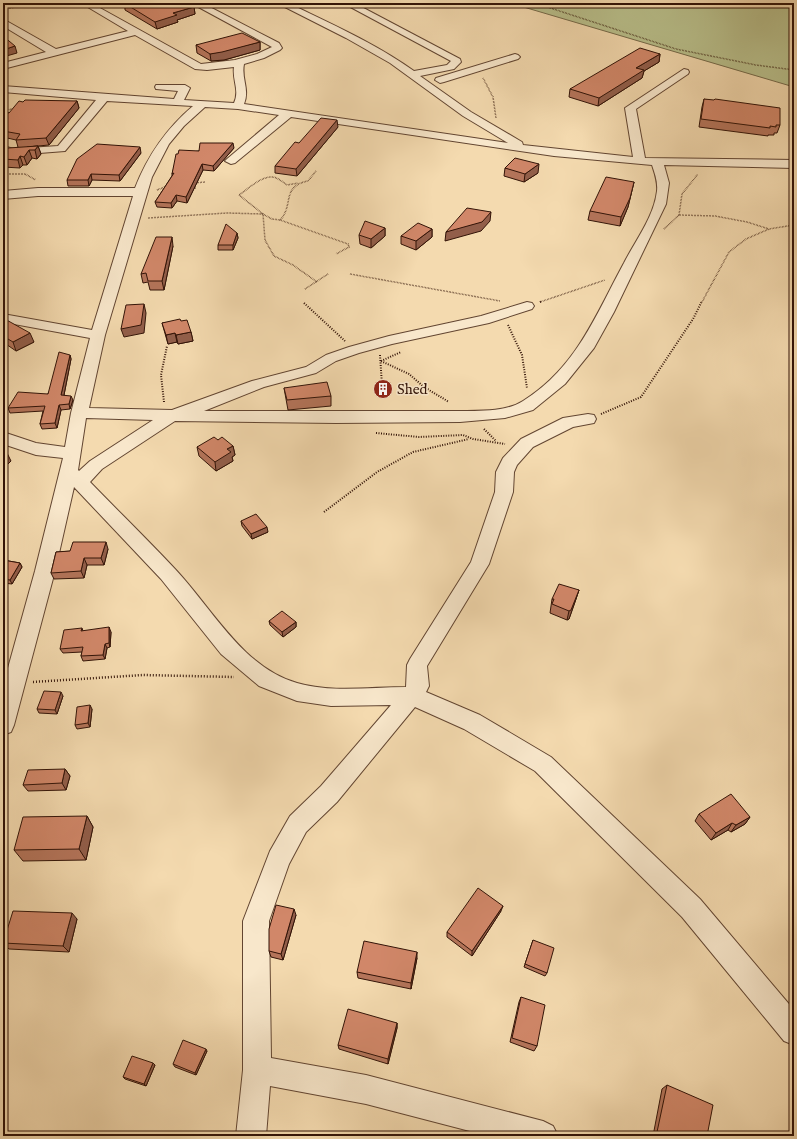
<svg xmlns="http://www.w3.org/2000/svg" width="797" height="1139" font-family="'IM FELL English',serif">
<rect width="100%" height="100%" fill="#f4daaf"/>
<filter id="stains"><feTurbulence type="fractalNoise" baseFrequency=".005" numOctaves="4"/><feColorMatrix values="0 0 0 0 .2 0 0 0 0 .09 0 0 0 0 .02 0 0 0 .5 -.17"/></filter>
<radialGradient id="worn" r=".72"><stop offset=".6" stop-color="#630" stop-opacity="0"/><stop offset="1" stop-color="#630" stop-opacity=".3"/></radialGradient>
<!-- green -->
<path fill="#b9c08c" stroke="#766a4a" d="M510,3H794V87Z"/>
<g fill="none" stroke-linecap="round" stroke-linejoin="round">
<!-- street casing -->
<g stroke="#624531" stroke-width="2">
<path id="street" d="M81,3H91L201,64L235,60L257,54L272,47L191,3H202L279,43L282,48L280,50L264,58L244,64C241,79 250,89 244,104L508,143L463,116L390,63L346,38L277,3H288C331,24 375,43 414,71L447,65L451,61L343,3H354L460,59L461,62L454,69L420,76L471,112L522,142L523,145L633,157L625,108L684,69L688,70L689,72L688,74L636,109L645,158L794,160V168L664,165L669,183L666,204L614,312L594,348L565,384L533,410L505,418L460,422L336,423L175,421L102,469L90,482C118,511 147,539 175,569C212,608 242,667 297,683C331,693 371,687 406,687L407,665L410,659L471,562L495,492L496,472L503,458L521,439L563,418L588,414L594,415L596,419L594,423L573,427L533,447L517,465L514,472L513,492L489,564L427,666L429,686L426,692L480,715L551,757L700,899L794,1010V1045L784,1041L682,917L535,771L464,729L415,707L337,802L306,832L289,864L269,921L271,1058L366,1075L543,1121L553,1126L558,1136H489L366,1104L270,1086L266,1136H236L243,1070V921L270,851L290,816L321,786L391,705L331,706L297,701L259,686L221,654L161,579L74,487L55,571L14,725L11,732L3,735V686L35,571L63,458L36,455L3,444V432L36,443L65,447L71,413L90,338L3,322V314L92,330L133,196H38L3,199V191L38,188H135C148,155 166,129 193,106L107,101L65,151L14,155L3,153V146L14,149L58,146L96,100L3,92V86L174,99L178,91L156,89L155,87L156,85H185L190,88L184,100L234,103C240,90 232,80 234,67L207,70L195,69L135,35L3,69V63L46,52L3,26V19L56,49L128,31ZM205,107L238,109L279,115L227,159L225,161L231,164L235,163L291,117L554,156L652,165C655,174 658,182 657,191C654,217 635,241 624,263C595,316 577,367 523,401C506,412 480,411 460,411H204L264,387L316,373L336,361L359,353L392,344L489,323L532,309L534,306L532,303L527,302L481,316L389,336L349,347L326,355L306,367L252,381L172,410L89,408L105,335L152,177L169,144L184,126ZM86,418L153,420L90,461L79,471L78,470Z
M515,54L518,55L520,57L518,59L444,82L440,83L435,80L436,78Z"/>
</g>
<!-- path-far2 -->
<path stroke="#321307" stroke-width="1.5" stroke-dasharray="0.5 1" stroke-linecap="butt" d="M535,3L676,49L756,65L794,70
M3,9L43,3
M483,78L493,97L496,118
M3,111L16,108
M316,171L308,181C281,186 294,206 280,220L272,219L263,214L265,240L274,256L293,265L317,282
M3,174H25L36,180
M194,183L205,182
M191,188H197
M157,190L167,186
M263,214L239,195C248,189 261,176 273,177C278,178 283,182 287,185L298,183
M679,215L715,216L747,222L769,229L794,225
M148,218L227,213L263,214
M280,220L348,244L349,247L336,254
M664,229L679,215L682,194L698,174
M350,274L500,301
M305,289L328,274
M540,302L605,280
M702,302L729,252L746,239L769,229"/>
<!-- path-far1 -->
<path stroke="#321307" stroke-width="2" stroke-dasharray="1 1.5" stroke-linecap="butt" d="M540,302L542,301
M304,303L345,341
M508,325L522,355L527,388
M380,355L382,385
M381,361L409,374L424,387L449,402
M381,361L401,352
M164,402L161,375L167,346
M601,414L641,397L693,319L702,301
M484,429L496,441
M376,433L419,437L463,435L473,439L505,444
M324,512L377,472L413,452L469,439"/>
<!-- path -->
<path stroke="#321307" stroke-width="2.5" stroke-dasharray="1 2" stroke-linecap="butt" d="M33,682L143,675L234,677"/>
<!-- street -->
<use href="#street" fill="#f8e7cb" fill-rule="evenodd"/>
</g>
<!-- wall -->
<path fill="#b4745a" stroke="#321307" d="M115,3H186L194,7L195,14L177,20L178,22L157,29L125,10V8Z
M260,42V50L224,60L211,61L197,53L196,45Z
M660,54L659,62L644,71L642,78L598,106L569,97L570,89Z
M704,99L780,125L777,133H774V135H768V136L699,127L702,107Z
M77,101L79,108L49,145L27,147L38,146L41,154L37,159L32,158L27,165H23L20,168L3,167V154L18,147L16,140L3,137V112L9,113Z
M338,127L297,176L275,173V166L299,143Z
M234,148L214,171L203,170L187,203L177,201L172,208L157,207L155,202L172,176V174L178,154L199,151Z
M141,153L120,181L92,180L89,186H68L67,180Z
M505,168L538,173L524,182L504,176Z
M634,182L628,207L620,226L588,220L590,211Z
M385,228V236L371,248L360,244L359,235Z
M432,229V237L416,250L401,244V236Z
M237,233L238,238L233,250H218V245Z
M173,246L164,290H150L148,282L143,283L141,274Z
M3,318L34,342L16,351L3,342Z
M181,321L191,332L193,341L178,344L177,342L168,344L162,323Z
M70,355L71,359L64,395L73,400L70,409L61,410L57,428L42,429L40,424L43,411L10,413L8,408L48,394Z
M284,388L331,396V406L288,410Z
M218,440L233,446L235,455L232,457L233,461L216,471L199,456L197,447Z
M241,521L268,532L252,539L242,526Z
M108,549L104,565H87L84,578L54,579L51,573L56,552Z
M3,560L20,563L22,567L12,584L3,583Z
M579,590L576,599L569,619L567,620L550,613L552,599Z
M269,621L296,622V627L283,637L270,625Z
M82,628L83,631L111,632L110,647L107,648L105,659L83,661L81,656L82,652L63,653L60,649Z
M63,696L57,714L39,713L37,709Z
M92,709L90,727L77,729L75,725Z
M65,769L70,776L66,790L28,791L23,785Z
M699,814L750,817L745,824L731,832L728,830L711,840L695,821Z
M87,816L93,827L86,860L23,861L14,850Z
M501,911L472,956L447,937V932Z
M296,915L283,960L271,957L269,951Z
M77,919L69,952L9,949L3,943Z
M533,940L547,973L545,976L524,967Z
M417,958L411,989L358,978L357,972Z
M521,997L537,1046L534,1051L510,1042L519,1002Z
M397,1023V1028L388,1064L339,1049L338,1045Z
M207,1051L196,1075L175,1067L173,1064Z
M155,1065L146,1086L125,1079L123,1077Z
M667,1085L707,1136H653L662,1089Z"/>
<!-- shaded-wall -->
<path fill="#925e4a" stroke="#321307" d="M194,7L195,14L177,20L178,22L157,29L155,22L173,13Z
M260,42V50L224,60L211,61L210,54Z
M15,46L17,53L3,57V50Z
M660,54L659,62L644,71L642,78L598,106L599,98L636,68Z
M77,101L79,108L49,145L46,138Z
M337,120L338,127L297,176L296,169Z
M233,143L234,148L214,171L213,166Z
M38,146L41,154L37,159L35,150Z
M140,147L141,153L120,181L119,175Z
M29,150L32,158L27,165L24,157Z
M20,156L23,165L20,168L18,160Z
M202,164L203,170L187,203L186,197Z
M539,164L538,173L524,182L525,174Z
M91,174L92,180L89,186L88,180Z
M634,182L628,207L620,226L621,217Z
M176,195L177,201L172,208L171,203Z
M491,212L490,221L481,231L445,241L446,232Z
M385,228V236L371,248V239Z
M432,229V237L416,250V241Z
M237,233L238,238L233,250V245Z
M172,237L173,246L164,290L162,281Z
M144,304L146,313L144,333L124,337L121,329Z
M191,332L193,341L178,344L176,335Z
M30,333L34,342L16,351L13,342Z
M175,333L177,342L168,344L166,335Z
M70,355L71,359L63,400L61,395Z
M71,396L73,400L70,409L69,404Z
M59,405L61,410L57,428L55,423Z
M233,446L235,455L232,457L233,461L216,471L215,462L227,449Z
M7,453L11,461L3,469V457Z
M267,527L268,532L252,539L251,534Z
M106,542L108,549L104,565L101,558Z
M84,558L87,565L84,578L81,571Z
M20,563L22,567L12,584L10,580Z
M579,590L576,599L569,619L567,620L569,611Z
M296,622V627L283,637L282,632Z
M109,627L111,632L110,647L109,643Z
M105,644L107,648L105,659L103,655Z
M61,692L63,696L57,714L55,710Z
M90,705L92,709L90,727L88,723Z
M65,769L70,776L66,790L62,783Z
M87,816L93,827L86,860L79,849Z
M750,817L745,824L731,832L736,825Z
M732,823L728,830L711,840L716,833Z
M503,906L501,911L472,956V951Z
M294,909L296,915L283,960L281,954Z
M72,913L77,919L69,952L63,946Z
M417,952V958L411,989V983Z
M397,1023V1028L388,1064V1059Z
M206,1049L207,1051L196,1075L195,1073Z
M153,1063L155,1065L146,1086L144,1084Z"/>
<!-- building -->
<path fill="#d18769" stroke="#321307" d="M124,3H186L194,7L173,13L177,15L155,22Z
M242,33L260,42L222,52L210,54L196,45Z
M3,36L15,46L3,50Z
M640,48L660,54L636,68L644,70L599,98L570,89Z
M704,99L714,100L715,99L780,108V125H776V127L770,126V128L701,119Z
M25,100L77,101L46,138L16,140L20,134L3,131V112L9,113L19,101L23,102Z
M321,118L337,120L296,169L275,166L295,142L299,143Z
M200,143H233L213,166L202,164L186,197L176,195L171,203L155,202L174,173L172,174L176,154H178L179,150L199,151Z
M97,144L140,147L119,175L91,174L88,180H67L77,159Z
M38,146L35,150H29L24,157L20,156L18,160L3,159V154L8,148Z
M515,158L539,164L525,174L505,168Z
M606,177L634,182L630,198L621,217L590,211Z
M467,208L491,212L482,222L446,232Z
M365,221L385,228L371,239L359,235Z
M418,223L432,229L416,241L401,236Z
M226,224L237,233L233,245H218Z
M156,237H172L162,281H148L146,273L141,274Z
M144,304L141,325L121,329L126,305Z
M3,318L30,333L13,342L3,336Z
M180,319L181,321L187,320L191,332L176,335L175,333L166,335L162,323Z
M59,352L70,355L61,395L71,396L69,404L59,405L55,423L40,424L45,406L8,408L18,392L48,394Z
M327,382L331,396L287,400L284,388Z
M214,437L218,440L222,437L233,446L227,449L231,452L215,462L197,447Z
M3,452L7,453L3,457Z
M256,514L267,527L251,534L241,521Z
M73,542H106L101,558H84L81,571L51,573L56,552L70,551Z
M3,560L20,563L10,580L3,579Z
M559,584L579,590L571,610L569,611L552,604L554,599H552Z
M282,611L296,622L282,632L269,621Z
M109,627V643L105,644L103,655L81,656L83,647L60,649L64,630L82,628L81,631Z
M44,691L61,692L55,710L37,709Z
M90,705L88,723L75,725L77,707Z
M65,769L62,783L23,785L28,770Z
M731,794L750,817L736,825L732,823L716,833L699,814Z
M87,816L79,849L14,850L23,817Z
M478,888L503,906L472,951L447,932Z
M276,905L294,909L281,954L269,951V929Z
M13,911L72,913L63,946L3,943Z
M533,940L554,948L547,973L525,964Z
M364,941L417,952L411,983L357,972Z
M521,997L545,1005L537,1046L512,1038Z
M348,1009L397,1023L388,1059L338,1045Z
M183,1040L206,1049L195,1073L173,1064Z
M132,1056L153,1063L144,1084L123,1077Z
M667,1085L713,1105L707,1136H682L679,1135V1136H666L657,1132Z"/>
<!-- icons -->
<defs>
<g id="building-disc" transform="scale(1)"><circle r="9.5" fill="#8f2418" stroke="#f8e7cb"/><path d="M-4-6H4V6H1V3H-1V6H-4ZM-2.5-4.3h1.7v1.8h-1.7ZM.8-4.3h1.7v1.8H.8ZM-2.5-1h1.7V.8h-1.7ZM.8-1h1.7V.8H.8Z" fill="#fff"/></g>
</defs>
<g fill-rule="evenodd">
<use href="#building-disc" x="383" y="389"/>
</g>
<g text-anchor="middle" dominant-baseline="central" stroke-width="3" stroke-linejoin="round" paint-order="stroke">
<!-- poi labels -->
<g font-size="15" fill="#321307" stroke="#f8e7cb" text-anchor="start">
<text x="397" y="389">Shed</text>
</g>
</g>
<!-- margin -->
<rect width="797" height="1139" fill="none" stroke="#f4daaf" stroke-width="16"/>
<rect x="4" y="4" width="789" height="1131" fill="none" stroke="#321307" stroke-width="2"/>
<rect x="8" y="8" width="781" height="1123" fill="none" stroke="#321307"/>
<rect width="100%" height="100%" filter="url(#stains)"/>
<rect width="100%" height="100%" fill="url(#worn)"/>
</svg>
